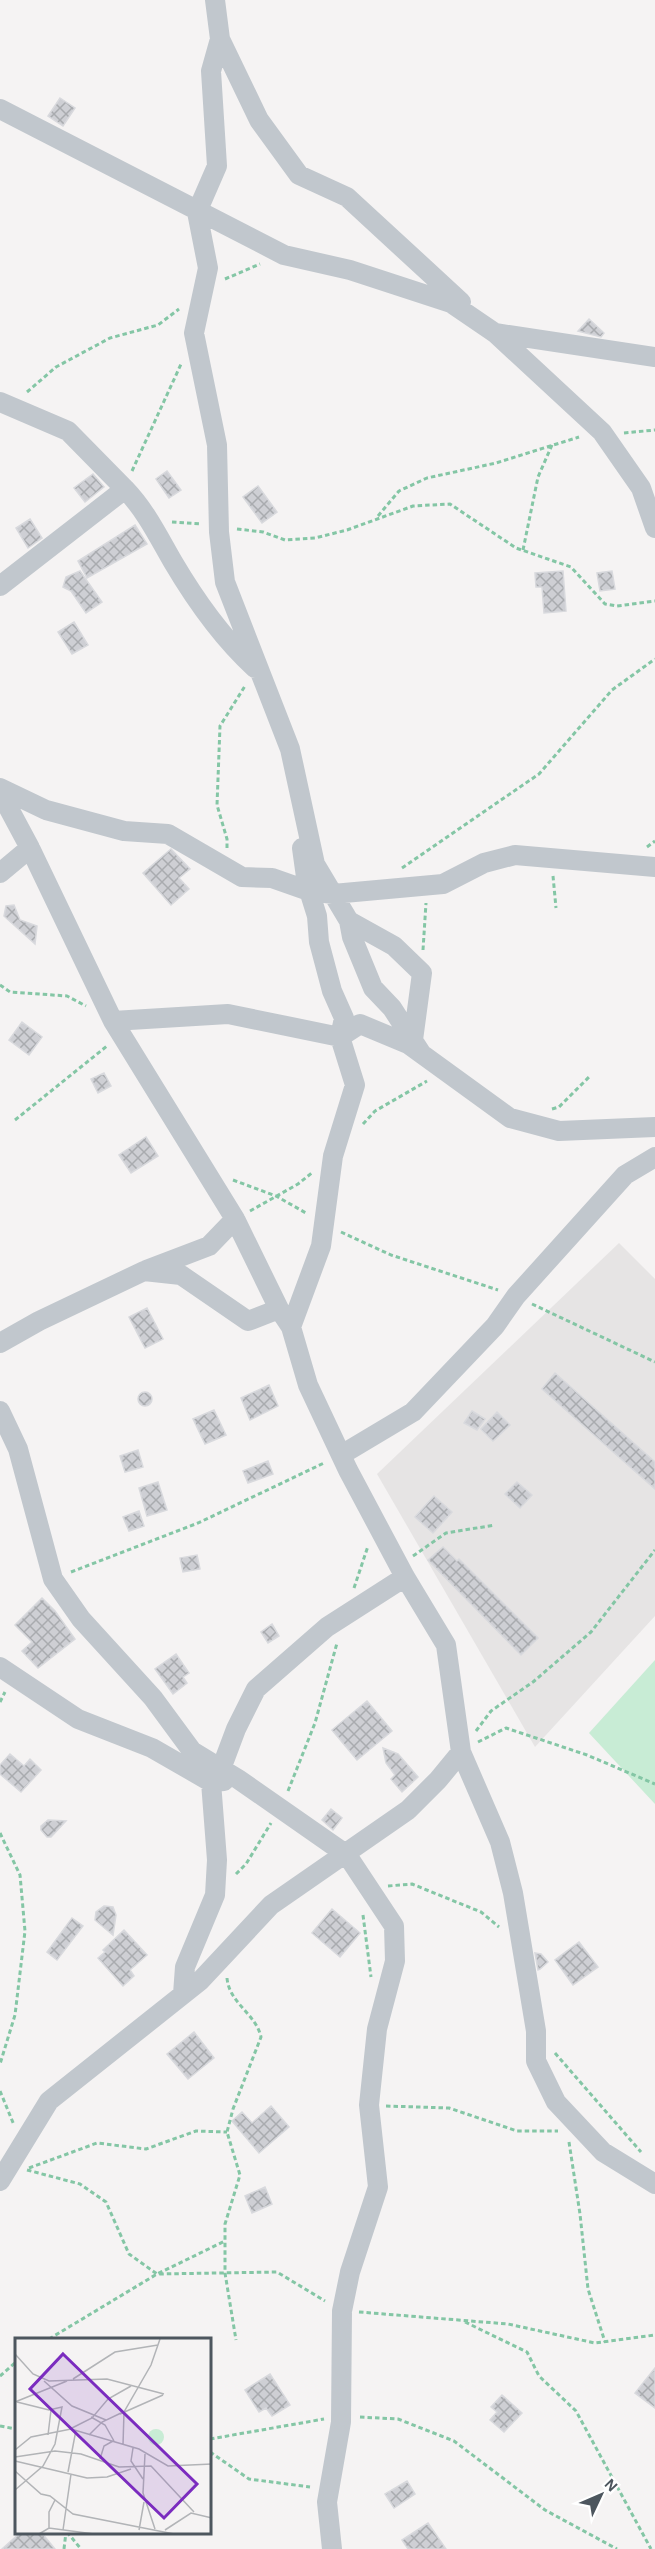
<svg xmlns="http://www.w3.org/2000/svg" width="655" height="2549" font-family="'Alegreya Sans',sans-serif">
<defs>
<pattern id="building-cross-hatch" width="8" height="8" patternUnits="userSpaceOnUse" patternTransform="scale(1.5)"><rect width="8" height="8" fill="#cecfd4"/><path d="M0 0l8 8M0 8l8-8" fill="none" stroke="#a9abaf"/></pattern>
</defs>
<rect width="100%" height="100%" fill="#f5f3f3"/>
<!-- education -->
<path fill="#e6e4e4" d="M619,1243L655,1279V1616L535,1747L377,1474Z"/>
<!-- garden -->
<path fill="#c8ecd5" d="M655,1660V1804L589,1733Z"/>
<!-- building -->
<path fill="url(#building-cross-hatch)" stroke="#d8d9dd" stroke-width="1.5" d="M60,98L75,108L63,126L48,116Z
M589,319L604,333L601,337L578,331Z
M167,471L181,490L169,498L156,479Z
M93,474L104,487L85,502L74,488Z
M258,486L277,512L262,523L243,497Z
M30,519L42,538L28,548L16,528Z
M135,525L147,544L87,578L78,561Z
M80,571L102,602L86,613L71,591L63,587L66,577Z
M563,571L566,611L544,613L542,587H536L535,573Z
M612,571L615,589L600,591L597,573Z
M74,622L88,645L72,654L58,632Z
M171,849L190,869L179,878L189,889L171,905L143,873Z
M14,905L20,920L37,926L35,944L4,916L6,906Z
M22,1022L42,1037L29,1055L9,1040Z
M104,1073L111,1086L98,1093L91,1079Z
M146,1137L158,1156L131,1173L119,1155Z
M147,1308L163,1339L145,1348L129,1317Z
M555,1373L655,1462V1489L542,1389Z
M269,1385L278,1406L250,1420L241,1398Z
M138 1399a7 7 0 1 1 14 0a7 7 0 1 1-14 0Z
M214,1410L226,1435L205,1444L193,1419Z
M472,1411L485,1419L477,1430L464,1423Z
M497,1412L510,1425L493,1441L481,1429Z
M138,1450L143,1467L125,1472L120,1456Z
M268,1461L273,1474L248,1483L243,1471Z
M158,1482L167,1510L147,1516L139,1488Z
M517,1482L532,1495L520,1508L505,1494Z
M434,1496L452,1512L433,1533L415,1517Z
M139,1511L144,1526L129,1531L123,1517Z
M443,1547L457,1561L459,1559L538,1638L521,1655L428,1560Z
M197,1555L200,1569L183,1572L180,1558Z
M42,1598L55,1611L75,1639L38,1668L22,1651L32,1642L15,1625Z
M272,1624L279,1636L268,1643L261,1632Z
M176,1654L189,1673L183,1677L187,1683L173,1694L155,1669Z
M367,1701L392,1731L357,1760L332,1730Z
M383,1748L398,1754L418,1777L402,1792L391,1779L395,1775L386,1763Z
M10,1754L24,1766L30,1759L41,1770L21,1792L0,1774V1765Z
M331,1809L342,1818L333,1830L322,1820Z
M48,1820L66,1821L51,1837H47L41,1830V1826Z
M104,1906L113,1907L116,1915L113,1935L95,1920L96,1912Z
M332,1909L360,1933L340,1957L312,1933Z
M72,1918L83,1926L57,1960L47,1952Z
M124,1930L147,1955L130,1970L134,1976L123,1986L98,1958L105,1952L103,1950Z
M579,1942L598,1967L573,1985L555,1960Z
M535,1953L541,1954L548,1962L540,1969L538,1970Z
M194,2032L214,2058L188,2079L167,2054Z
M271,2106L289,2127L259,2153L232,2121L242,2112L252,2123Z
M265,2187L272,2204L252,2213L245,2196Z
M655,2368V2408L635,2393Z
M270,2374L290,2405L272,2416L266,2408L259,2412L245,2390Z
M502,2395L522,2413L504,2432L490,2420L497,2412L491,2407Z
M407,2481L415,2494L394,2508L385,2494Z
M428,2523L446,2549H408L402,2540Z
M21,2532H41L55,2549H2Z"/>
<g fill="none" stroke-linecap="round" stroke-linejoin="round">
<!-- path -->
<path stroke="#84c6a5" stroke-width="3" stroke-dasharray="4.5 3" stroke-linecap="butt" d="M225,279L260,264
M27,392L56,367L110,338L158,325L179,309
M624,433L655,430
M132,471L182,362
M378,516L399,491L427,478L496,463L579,437
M172,522L201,524
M237,529L263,532L285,540L315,538L347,530L413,506L450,504L516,548L571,567L605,604L617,606L655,601
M523,550L538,477L552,445
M647,847L655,841
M227,848V839L217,805L220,726L245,686
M402,868L539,774L612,690L655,659
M553,876L556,908
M423,950L426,903
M0,985L10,992L67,996L86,1006
M552,1109L559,1107L590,1076
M15,1120L107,1046
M363,1124L375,1111L427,1081
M233,1180L276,1196L306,1213
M250,1211L298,1184L313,1172
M341,1232L391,1255L498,1290
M532,1304L655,1362
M413,1556L446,1533L495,1525
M71,1572L198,1523L324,1463
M354,1588L368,1546
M0,1702L5,1692
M476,1731L491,1711L533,1682L591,1632L655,1550
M478,1742L506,1728L587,1755L655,1784
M288,1791L315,1723L337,1643
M0,1833L20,1875L25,1931L15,2015L0,2064
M236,1874L246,1864L271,1823
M388,1886L412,1884L481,1912L499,1927
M363,1915L371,1977
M227,1978C229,2003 256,2014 261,2037L233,2109L227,2132L240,2175L225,2224V2273L236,2340
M555,2053L641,2152
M0,2091L14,2125
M386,2106L449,2108L517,2131H558
M569,2142L580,2214L588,2289L605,2342
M29,2168L97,2143L146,2149L196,2131L227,2132
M27,2170L80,2184L106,2202L129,2254L157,2274L277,2272L325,2301
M359,2312L508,2324L595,2343L655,2335
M465,2322L527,2352L539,2376L576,2411L651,2549
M49,2339L157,2274L225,2241
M0,2376L16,2362
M360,2417L398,2419L454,2441L545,2510L617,2549
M0,2426L16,2429
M210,2439L324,2419
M210,2452L249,2479L310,2487
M67,2532L81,2549
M64,2549L66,2532"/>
<!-- minor -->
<path stroke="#c1c7cd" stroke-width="20" d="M215,0L220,39L259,120L299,175L347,197L461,302
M220,39L211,71L217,166L197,212L208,268L194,333L217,445L219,532L225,582L290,749L315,864L349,921L352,937L373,988L392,1008L421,1053
M0,109L284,255L350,270L451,303L495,333L655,357
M494,332L602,432L641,488L655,528
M0,402L68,431L125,489L0,586
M125,489C146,511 158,536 173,562C196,601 221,637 255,668
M0,788L46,810L124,831L168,834L242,877L272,878L309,891L333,894L443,884L484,863L515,855L655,867
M0,792L30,848L113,1021L235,1219L279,1309L291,1327L308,1385L348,1470L405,1577L446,1645L461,1752L500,1842L513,1893L536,2031V2061L556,2102L603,2152L655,2184
M0,873L30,848
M349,921L394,946L422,973L413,1040
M113,1021L228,1014L340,1037L360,1024L408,1044L510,1118L559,1131L655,1127
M146,1270L209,1246L235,1219
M291,1327L321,1246L333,1156L355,1085L340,1037L344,1018L332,991L319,942L317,916L307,884L302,848
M0,1343L39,1321L144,1271L181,1275L248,1321L279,1309
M0,1411L18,1449L53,1579L81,1619L153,1698L192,1751L238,1779L347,1855L394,1926L395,1961L377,2029L369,2105L378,2187L350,2272L342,2311L341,2422L327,2502L332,2549
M341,1455L413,1412L495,1326L516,1296L625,1175L655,1157
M0,1667L78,1719L152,1748L211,1782L224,1781
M183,1994L185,1967L215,1895L217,1860L211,1782L221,1769L236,1729L256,1689L327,1627L405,1577
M0,2181L49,2101L200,1981L271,1905L408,1810L438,1780L461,1752"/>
</g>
<!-- overview -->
<g transform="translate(15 2338)">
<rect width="196" height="196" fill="#f5f3f3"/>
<path d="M133 99a8 8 0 1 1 16 0a8 8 0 1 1-16 0Z" fill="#c8ecd5"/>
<path fill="none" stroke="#b2b4b7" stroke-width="1.5" d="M0,16L18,36L34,43L92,41L149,56M58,41L100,14L143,7M29,43L57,68L91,82M0,64L52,43M105,76L148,57M76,79L90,87L99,103M57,90L77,80L93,61L116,48M33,97L36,72M74,97L87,84L106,75M108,107L109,74L136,27L145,1M118,110L116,123L128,141M0,112L16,99L56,91L124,111L153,128L197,126M130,116L128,155L140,191M0,119L40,113L66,116L104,129L136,128L179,174M85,121L89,108L98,103M0,123L72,140L92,139L116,131M0,133L26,156L35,158L58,176L159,196M53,134L61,92M0,152L28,128L40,106L47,69L34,72L2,64M34,190V174L40,162M48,192L56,136M124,192L129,164M150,192L176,175L197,180M24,196L34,190L79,196"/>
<path fill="#7b2cbf" fill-opacity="0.15" stroke="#7b2cbf" stroke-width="3" d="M48,16L182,146L149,180L15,51Z"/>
<rect width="196" height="196" fill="none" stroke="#4d565e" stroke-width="3"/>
</g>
<!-- north arrow -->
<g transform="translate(601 2495) rotate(46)" stroke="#ffffff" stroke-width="4.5" paint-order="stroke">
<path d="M0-4.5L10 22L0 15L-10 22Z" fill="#4d565e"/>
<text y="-9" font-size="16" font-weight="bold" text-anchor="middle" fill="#4d565e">N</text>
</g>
</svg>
